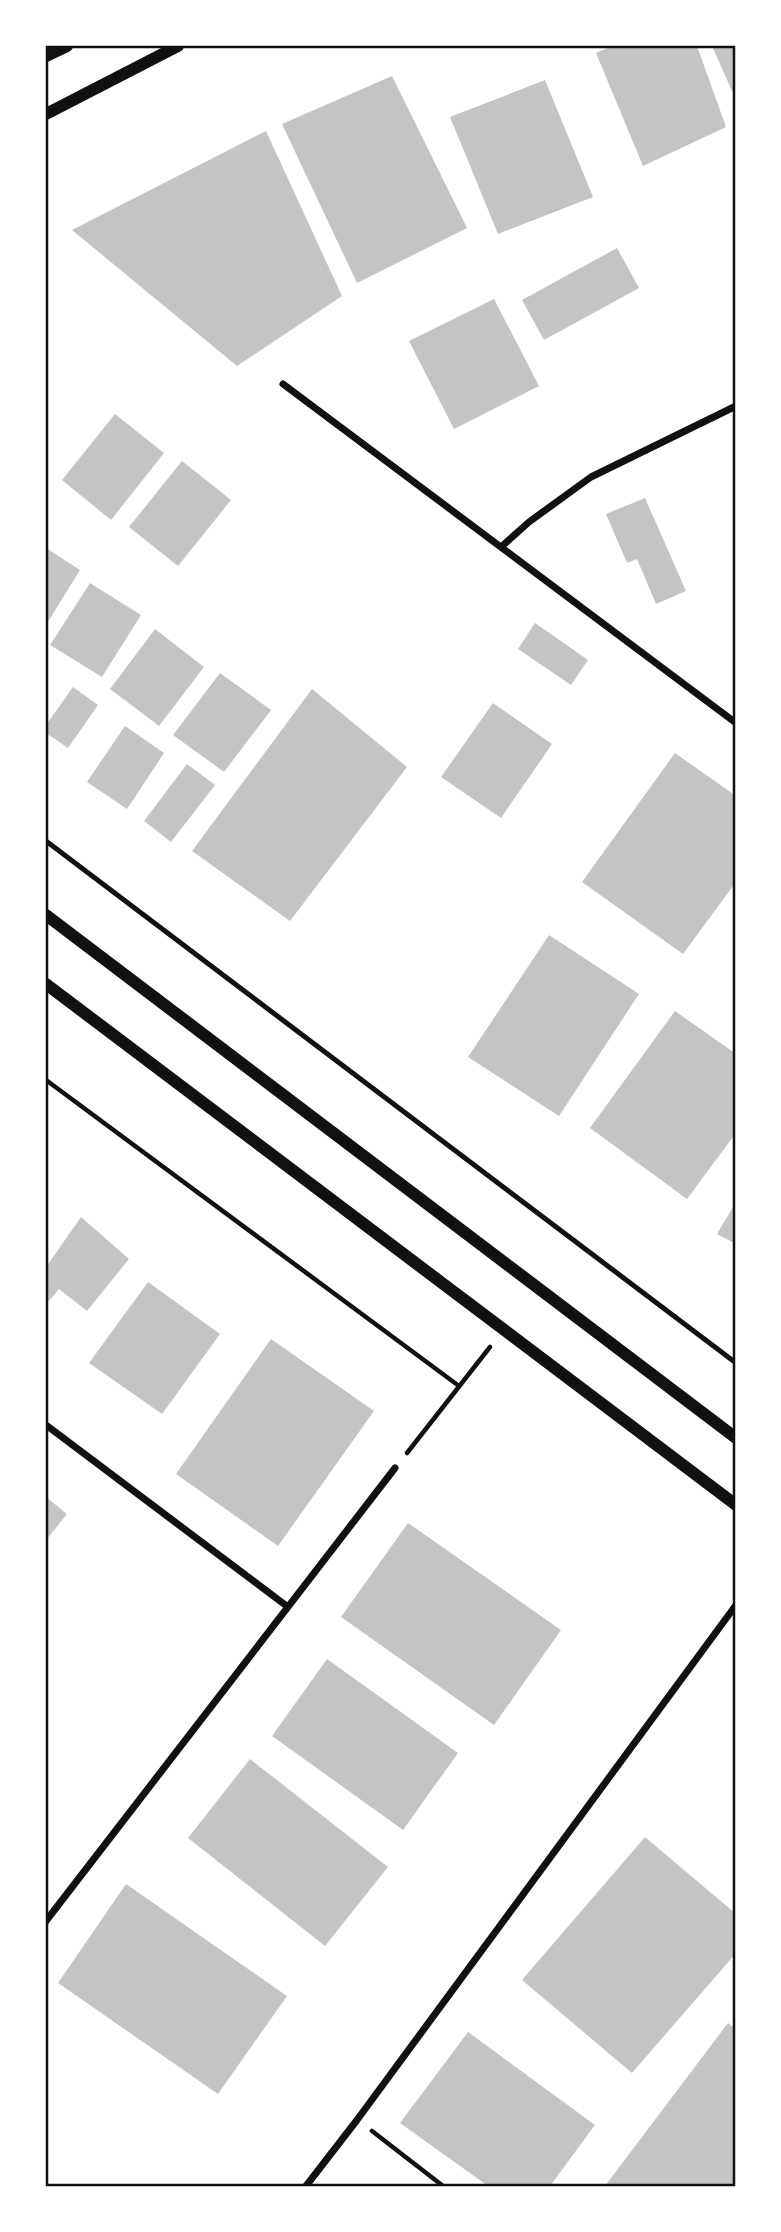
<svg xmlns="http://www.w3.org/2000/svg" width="781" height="2232" font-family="'Alegreya Sans',sans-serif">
<rect width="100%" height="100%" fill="#fff"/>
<!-- building -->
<path fill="#c4c4c4" d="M612,46H697L726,127L643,166L596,53Z
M712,46H736V100Z
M392,76L467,228L357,283L282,124Z
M545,80L593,197L498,234L450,117Z
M266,131L342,296L237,366L72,230Z
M617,248L639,288L544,340L522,300Z
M494,299L539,386L454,429L409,341Z
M115,414L164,453L111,520L62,480Z
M182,461L231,500L178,566L129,527Z
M645,498L686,591L656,604L637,559L627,563L606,514Z
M46,548L80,570L46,625Z
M90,583L141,615L102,677L50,645Z
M535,623L588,660L571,685L518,649Z
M155,629L204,667L159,726L110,689Z
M220,673L271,710L224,772L173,735Z
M73,687L98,705L68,748L46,733V725Z
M312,689L407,767L290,921L192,851Z
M493,703L552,744L501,818L441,777Z
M125,726L164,753L127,809L87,782Z
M675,753L736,796V882L683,954L582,882Z
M187,764L215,785L171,842L144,821Z
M549,935L639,994L559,1116L468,1057Z
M675,1011L736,1054V1133L687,1199L590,1128Z
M736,1202V1244L717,1234Z
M81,1217L129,1259L87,1311L59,1289L49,1301L46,1298V1267Z
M148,1282L220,1334L162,1414L89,1363Z
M271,1339L374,1411L278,1546L176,1474Z
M46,1497L67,1514L46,1540Z
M408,1523L561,1630L494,1725L341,1617Z
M327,1659L458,1753L403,1830L272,1736Z
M250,1759L388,1867L325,1946L188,1838Z
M645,1837L736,1914V1953L632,2073L522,1980Z
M126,1884L287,1996L218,2094L58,1983Z
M728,2023L736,2029V2186H605Z
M468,2032L595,2125L550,2186H488L400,2123Z"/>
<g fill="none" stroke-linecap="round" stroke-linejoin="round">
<!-- path -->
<path stroke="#111" stroke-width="4.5" d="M46,1080L459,1386
M407,1453L490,1347
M372,2131L443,2186"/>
<!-- service -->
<path stroke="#111" stroke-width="5" d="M46,841L736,1363"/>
<!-- minor -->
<path stroke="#111" stroke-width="7" d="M283,384L736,723
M501,547L529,522L591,477L736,406
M46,1425L288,1607
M46,1921L395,1468
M306,2186L357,2120L736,1605"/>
<!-- tertiary -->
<path stroke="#111" stroke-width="12" d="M46,56L67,46
M46,114L178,46
M46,915L736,1438
M46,984L736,1505"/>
</g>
<!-- border -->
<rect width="781" height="2232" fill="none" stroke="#ffffff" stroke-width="94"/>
<rect x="47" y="47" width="687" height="2138" fill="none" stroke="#111" stroke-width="2.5"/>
</svg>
